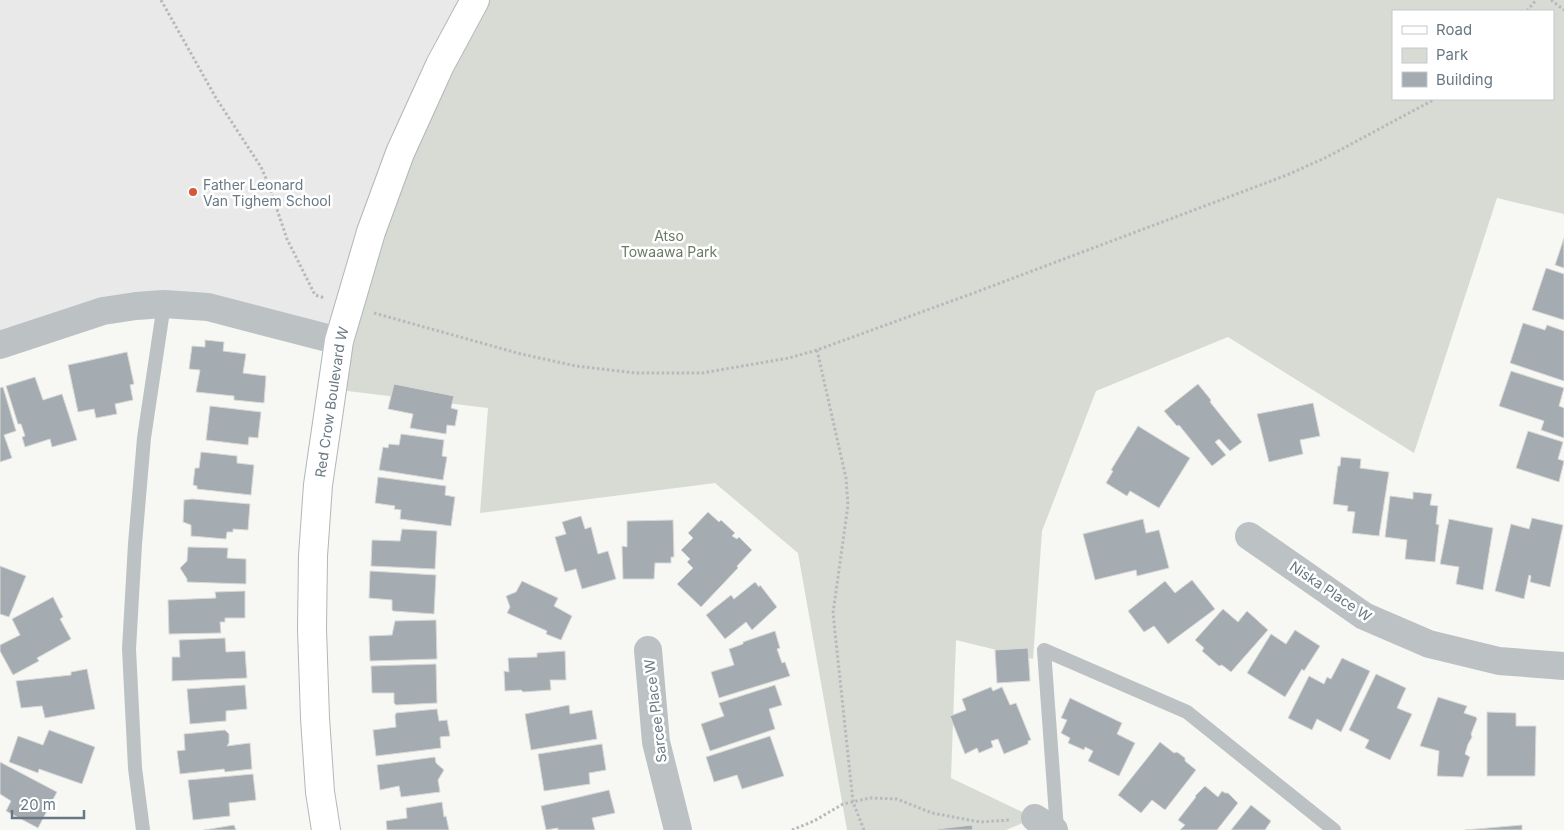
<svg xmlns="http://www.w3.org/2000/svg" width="1564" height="830" font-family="Inter,sans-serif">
<rect width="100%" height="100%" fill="#f7f7f4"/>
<!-- built -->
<path fill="#e8e9e8" d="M0,0H475L339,341L164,304L0,345Z"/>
<!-- green -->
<path fill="#d7dbd4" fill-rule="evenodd" d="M475,0H1564V214L1497,198L1414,453L1228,337L1096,391L1042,531L1033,659L956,640L951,778L1035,818L1006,830H847L798,553L715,483L480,513L488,408L331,389L339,341ZM1393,11H1553V99H1393Z"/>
<!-- building -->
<path fill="#a4acb1" stroke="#d9d9d7" d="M1564,238V268L1555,265Z
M1546,268L1564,274V320L1532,310Z
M1523,323L1545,330L1547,325L1564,331V381L1510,363Z
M205,340L224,342L223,351L246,354L243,373L266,376L264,403L234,400V396L196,392L200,370L189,369L192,346L205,347Z
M127,352L134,384L130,385L133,400L115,404L117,414L96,418L94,409L78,412L68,365Z
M1511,371L1564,388L1559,406L1564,408V438L1541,430L1544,421L1499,406Z
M35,377L43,400L62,394L77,440L52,447L50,439L25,447L22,437L25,436L21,424H18L6,386Z
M394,384L454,396L451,408L458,410L455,426L447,425L446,434L410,428L413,414L388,409Z
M1198,384L1211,400L1210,402L1242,442L1230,451L1219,439L1215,442L1226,455L1212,466L1179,425L1177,426L1164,411Z
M3,387L16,431L4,435L12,458L0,462V388Z
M1313,403L1320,436L1300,440L1303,454L1269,462L1257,414Z
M210,406L261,412L258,438L249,437L248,445L206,440Z
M1138,426L1190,458L1159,508L1130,491L1127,496L1106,483L1113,471L1111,470Z
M1528,431L1563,442L1558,459L1564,461L1559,482L1516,468Z
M401,434L444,440L442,456L447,457L443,480L379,470L383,447L388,448L389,444L399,445Z
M201,452L237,456V463L254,465L251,495L197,489V486L193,485L195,468H199Z
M1341,457L1361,459L1360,468L1389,472L1379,536L1352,533L1355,512L1347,511L1348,506L1333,504L1338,466H1340Z
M378,477L446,486L445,495L455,497L451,526L400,519L401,510L394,509L395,506L375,503Z
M1413,492L1432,494L1430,505L1438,506L1436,524L1439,525L1435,562L1405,559L1407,540L1385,537L1390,496L1413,499Z
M192,499L250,504L248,530L233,529V532H227L226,539L191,536V525L183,522L184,500Z
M708,512L719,522L721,520L735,533L732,536L737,539L739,537L752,550L737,566L738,568L701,607L677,584L693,568L687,562L690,559L681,550L693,538L688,533Z
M581,516L585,529L591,527L598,554L608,551L616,579L582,589L576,569L565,572L555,537L566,534L562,522Z
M1532,518L1563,525L1550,587L1530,582L1531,576L1529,575L1524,599L1495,591L1511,524L1529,529Z
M1143,519L1146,533L1159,530L1169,568L1137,576L1136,570L1095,580L1083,534Z
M1449,519L1493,528L1483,590L1456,584L1459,567L1440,564Z
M673,520L674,557H671V563H655L654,579H623L622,546L627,547V521Z
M402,529L437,531L435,569L371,566L372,540L400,541Z
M188,547L228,548L227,558L246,559V584L187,582V579L180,568L187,561Z
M0,566L26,576L9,617L0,614Z
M370,571L436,575L434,614L393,611L392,610V600L369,598Z
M1192,580L1215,609L1168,644L1154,626L1144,632L1128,611L1165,581L1175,593Z
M522,581L558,598L554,606L572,616L561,640L546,634L547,631L507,613L510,607L506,596L516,592Z
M755,582L759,587L760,585L777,607L752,630L746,622L725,639L706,615L731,595L734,599Z
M245,591V618H225V622H220L221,633L169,634L168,600L216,598L215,592Z
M53,597L63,617L60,619L71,639L37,658L39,661L13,675L0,651V645L20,635L12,619Z
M1223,609L1238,622L1247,611L1268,630L1231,672L1222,665L1219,666L1202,651L1204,648L1195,640Z
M436,620L437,659L370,661L369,636L392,635L395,621Z
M1295,630L1320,646L1304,671L1302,669L1285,697L1247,673L1271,634L1286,644Z
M775,631L780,648L777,649L782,663L785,662L790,676L719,698L711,672L734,665L729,649L743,644V642Z
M225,638L226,652L245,651L247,678L172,681V657H180L179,640Z
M1028,648L1030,681L997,683L995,650Z
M565,651L566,680H550L551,690L523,692L521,690L505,691L504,671L509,672L508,658L537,657V653Z
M1342,658L1370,671L1341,732L1317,719L1312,730L1288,718L1309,676L1324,684L1327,677L1331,679Z
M436,664L437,703L396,705L394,703V693H372L371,666Z
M87,669L95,709L45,718L42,706L21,708L16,681L71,675V672Z
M1376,674L1406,688L1397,708L1412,714L1390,760L1365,748L1369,740L1349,730Z
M245,685L247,709L226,711V721L190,724L187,689Z
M775,685L782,705L769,709L775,729L710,751L701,724L724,716L719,703Z
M991,687L993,691L1002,687L1010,705L1016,703L1031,740L1028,741V744L1004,754L998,739L991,741L993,747L979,753L977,748L965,754L950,716L966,710L962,699Z
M1438,697L1467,706L1464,713L1476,717L1477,719L1471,734L1472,737L1468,744L1465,754L1470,757L1463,777L1437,776L1439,751L1420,746Z
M1070,698L1122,723L1117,734L1135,743L1119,776L1088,761L1093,751L1085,747L1084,750L1068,743L1070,738L1061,733L1067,720L1061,718Z
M569,705L570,714L592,710L597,739L531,750L525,714Z
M437,709L439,721L447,720L450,736L440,737L441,748L376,756L373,730L396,727L395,716L396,713Z
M1487,712L1516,713V726H1536L1535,776H1487Z
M49,730L95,747L82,784L39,769L38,773L9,762L18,736L43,745Z
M225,730L229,734V743L227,746L250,743L252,769L225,772L224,769L180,774L177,751L185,750L184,734Z
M770,736L784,776L742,789L737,775L714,782L706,757Z
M1160,742L1174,753L1177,752L1185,758V761L1196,770L1165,810L1152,800L1141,813L1118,795Z
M602,744L606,770L589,773L590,784L544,791L538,754Z
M435,757L436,763L444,770L438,780L440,792L401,797L399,786L380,790L377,765Z
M0,762L57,792L38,828L6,811L11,801L0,794Z
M253,774L256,800L229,803L230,816L193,820L188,780Z
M1205,786L1218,797L1222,791L1225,793H1228L1238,803L1217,830H1180L1185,825L1178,820L1196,797L1195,796Z
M609,790L615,813L592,818L595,830H558V828L546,830L541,806Z
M442,802L444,817L446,816L449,830H387L386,821L407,818L406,808Z
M1251,805L1271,821L1265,830H1231Z
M234,825L236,830H204Z
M972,825L973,830H937V829Z
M1522,825V830H1465Z"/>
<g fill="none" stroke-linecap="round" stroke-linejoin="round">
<!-- secondary casing -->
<g stroke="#b1b7bb" stroke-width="30">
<g id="secondary">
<path id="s1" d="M326,830L320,792L315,718L312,629L313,556L318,485L339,341L371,232L400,153L440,65L475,0"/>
</g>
</g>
<!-- path -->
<path stroke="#b7babd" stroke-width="3" stroke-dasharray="2.5 2.5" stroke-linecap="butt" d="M161,0L216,98L261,167L268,183L287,239L315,295L325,298
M1551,0L1564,10
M1527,11L1536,0
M374,313L521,354L576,366L636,373H702L789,358L817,350L971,294L1287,175L1327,157L1435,99
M817,350L846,478L848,505L833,613L853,802L864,830
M792,830L814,821L843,804L870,798L897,799L932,813L980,822L1010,820"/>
<!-- lane -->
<path stroke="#bcc1c4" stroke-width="14" d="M143,830L135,768L129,649L135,544L144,438L164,304
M1057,830L1044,650L1187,712L1334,830"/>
<!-- street -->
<path stroke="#bcc1c4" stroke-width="28" d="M0,345L103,311L136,306L164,304L208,307L339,341
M1249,536L1364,616L1429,644L1499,661L1564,666
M648,650L656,742L678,830
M1035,818L1054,830"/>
<!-- secondary -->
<use href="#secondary" stroke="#fff" stroke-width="28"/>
</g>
<!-- markers -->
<circle fill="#d45838" stroke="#fff" stroke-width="2" cx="193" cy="192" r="5"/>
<g text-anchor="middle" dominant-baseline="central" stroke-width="5" stroke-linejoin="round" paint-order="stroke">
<!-- poi labels -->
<g font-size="14" fill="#697883" stroke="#fff" text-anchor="start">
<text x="203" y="184">Father Leonard<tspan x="203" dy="16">Van Tighem School</tspan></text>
</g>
<!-- park labels -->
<g font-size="14" fill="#6b7a67" stroke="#fff">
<text x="669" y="235">Atso<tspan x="669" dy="16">Towaawa Park</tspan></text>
</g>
<!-- street labels -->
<g font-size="14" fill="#697883" stroke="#fff">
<text stroke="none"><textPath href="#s1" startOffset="430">Red Crow Boulevard W</textPath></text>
<text transform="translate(1331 591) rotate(34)">Niska Place W</text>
<text transform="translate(655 711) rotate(-97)">Sarcee Place W</text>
</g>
</g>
<!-- legend -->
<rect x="1392" y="10" width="162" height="90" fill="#ffffff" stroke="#c3c9cd"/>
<rect x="1402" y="26" width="25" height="8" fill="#ffffff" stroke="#c3c9cd"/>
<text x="1436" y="35" font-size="15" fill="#697883">Road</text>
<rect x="1402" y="48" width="25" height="15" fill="#d7dbd4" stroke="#c3c9cd"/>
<text x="1436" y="60" font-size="15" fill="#697883">Park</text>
<rect x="1402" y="72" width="25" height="15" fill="#a4acb1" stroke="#c3c9cd"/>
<text x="1436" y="85" font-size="15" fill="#697883">Building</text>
<!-- scale -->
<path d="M12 810v8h72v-8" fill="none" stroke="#697883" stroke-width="2.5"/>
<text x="20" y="810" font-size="15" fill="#697883" stroke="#ffffff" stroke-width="4" paint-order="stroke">20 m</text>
</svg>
